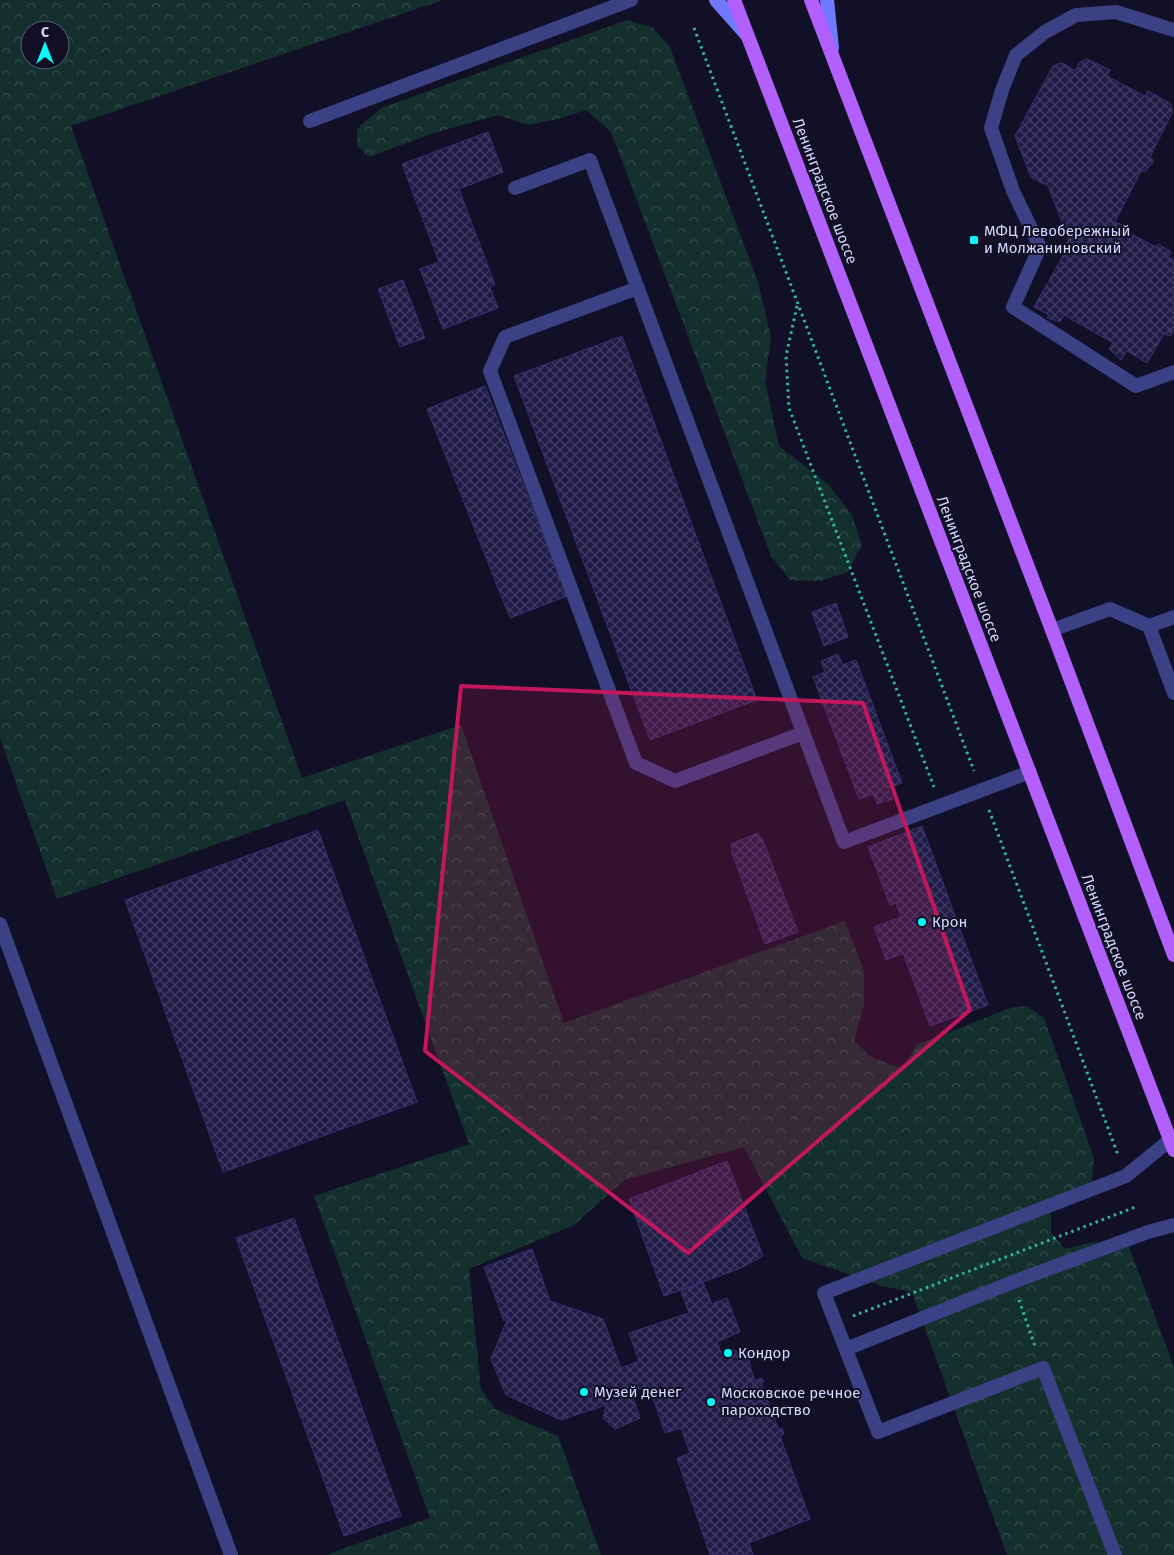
<svg xmlns="http://www.w3.org/2000/svg" width="1174" height="1555" font-family="'Fira Sans',sans-serif">
<defs>
<pattern id="forest-crowns" width="20" height="18" patternUnits="userSpaceOnUse" patternTransform="scale(1.25)"><rect width="20" height="18" fill="#13302c"/><path d="M2 6a3 3 0 1 1 6 0M12 15a3 3 0 1 1 6 0" fill="none" stroke="#354d4c"/></pattern>
<pattern id="building-cross-hatch" width="8" height="8" patternUnits="userSpaceOnUse" patternTransform="scale(1.25)"><rect width="8" height="8" fill="#211c47"/><path d="M0 0l8 8M0 8l8-8" fill="none" stroke="#403c63"/></pattern>
</defs>
<rect width="100%" height="100%" fill="#121026"/>
<!-- forest -->
<path fill="url(#forest-crowns)" fill-rule="evenodd" d="M0,0H443L71,126L302,778L461,725L564,1023L845,921L864,971V1004L854,1041L871,1057L902,1069L917,1045L1010,1008L1027,1006L1044,1018L1094,1158L1091,1189L1051,1212V1232L1065,1249L1093,1242L1128,1244L1174,1367V1555H1007L912,1292L882,1286L802,1258L744,1147L624,1180L574,1225L469,1269L481,1389L495,1409L558,1436L601,1555H329L328,1554L430,1518L314,1196L469,1144L345,800L57,899L0,738ZM30,30H60V60H30Z
M627,20L653,28L670,47L758,282L771,337L765,381L779,446L828,484L852,515L862,545L848,572L820,581L790,580L771,556L611,132L586,110L558,119L528,125L498,115L434,133L369,157L357,146V129L381,108Z"/>
<!-- building -->
<path fill="url(#building-cross-hatch)" stroke="#362f72" d="M1087,59L1110,70L1107,76L1145,96L1148,91L1170,103L1172,108V113L1150,157L1154,161L1145,172L1141,171L1115,222L1125,226L1124,230L1156,247L1158,244L1171,252L1168,257L1174,260V329L1171,336L1164,334L1147,363L1127,351L1121,360L1109,349L1113,343L1064,315L1060,322L1047,318L1049,315L1034,307L1064,254L1060,251L1069,240L1048,186L1031,177L1015,136L1053,66L1060,63L1065,64L1075,71L1080,62Z
M488,132L503,172L459,189L495,285L490,287L498,308L443,329L420,269L439,262L402,164Z
M403,280L425,338L400,347L378,289Z
M622,336L757,700L650,740L514,376Z
M485,386L567,596L510,618L427,409Z
M836,603L848,637L824,646L812,612Z
M838,654L843,665L856,660L902,783L888,788L893,799L877,804L873,794L859,799L813,677L825,672L821,661Z
M922,826L988,1005L930,1026L903,953L886,960L874,927L901,917L896,903L890,905L868,847Z
M318,830L417,1102L223,1172L125,900Z
M758,833L760,838H762L798,932L765,944L731,850L733,849L731,844Z
M727,1161L763,1256L741,1268L664,1296L629,1199Z
M294,1218L401,1516L344,1536L236,1238Z
M532,1249L550,1301L603,1319L621,1368L639,1361L629,1333L689,1313L681,1291L703,1282L712,1304L727,1298L740,1332L717,1342L721,1352L730,1348L749,1358L751,1370L755,1381L762,1378L764,1382L761,1383L779,1430L782,1428L784,1434L780,1436L810,1519L749,1543L753,1555H710L677,1458L690,1453L681,1428L665,1433L649,1386L631,1392L640,1418L615,1429L603,1418L606,1405L561,1420L506,1395L491,1359L509,1315L504,1321L484,1267Z"/>
<g fill="none" stroke-linecap="round" stroke-linejoin="round">
<!-- path -->
<path stroke="#32b6a1" stroke-width="3" stroke-dasharray="2.5 4" stroke-linecap="butt" d="M694,28L974,771
M797,306L786,356L789,408L934,787
M989,810L1118,1155
M1019,1300L1036,1349
M853,1316L1138,1206"/>
<!-- service -->
<path stroke="#3c4084" stroke-width="14" d="M1174,30L1116,12L1076,15L1045,32L1016,55L1002,90L991,128L1013,191L1040,247L1013,307L1136,386L1174,372
M310,121L631,0
M515,188L590,160L844,842L1030,772
M638,288L505,337L490,371L636,763L675,781L803,733
M1174,617L1149,626L1174,693
M1052,630L1110,609L1149,626
M0,924L231,1555
M846,1349L1013,1282L1148,1232L1174,1225
M1115,1555L1043,1368L878,1432L824,1293L1126,1176L1170,1140"/>
<!-- secondary -->
<path stroke="#6f79fc" stroke-width="14" d="M716,0L747,35
M827,0L832,48"/>
<!-- primary -->
<path stroke="#b260fc" stroke-width="14" d="M734,0L1174,1150
M811,0L1052,630L1174,955"/>
</g>
<!-- marked area -->
<path fill="#c2185b" fill-opacity="0.2" stroke="#c2185b" stroke-width="4" stroke-linejoin="round" d="M461,686L863,703L970,1010L688,1253L425,1051Z"/>
<!-- markers -->
<g fill="#07f9fa" stroke="#121026" stroke-width="2">
<rect x="969" y="235" width="10" height="10" rx="2.5"/>
<circle cx="922" cy="922" r="5"/>
<circle cx="728" cy="1353" r="5"/>
<circle cx="584" cy="1392" r="5"/>
<circle cx="711" cy="1402" r="5"/>
</g>
<g text-anchor="middle" dominant-baseline="central" stroke-width="4" stroke-linejoin="round" paint-order="stroke">
<!-- street labels -->
<g font-size="15" fill="#d7d6fe" stroke="#121026">
<text transform="translate(825 191) rotate(69)">Ленинградское шоссе</text>
<text transform="translate(969 569) rotate(69)">Ленинградское шоссе</text>
<text transform="translate(1114 947) rotate(69)">Ленинградское шоссе</text>
</g>
<!-- poi labels -->
<g font-size="15" fill="#d7d6fe" stroke="#121026" text-anchor="start">
<text x="984" y="231">МФЦ Левобережный<tspan x="984" dy="17">и Молжаниновский</tspan></text>
<text x="932" y="922">Крон</text>
<text x="738" y="1353">Кондор</text>
<text x="594" y="1392">Музей денег</text>
<text x="721" y="1393">Московское речное<tspan x="721" dy="17">пароходство</tspan></text>
</g>
</g>
<!-- north arrow -->
<g transform="translate(45 45)"><circle r="24" fill="#121026" stroke="#615f7c"/>
<path d="M0-4L9 19L0 12L-9 19Z" fill="#07f9fa"/>
<text y="-8" font-size="14" font-weight="bold" text-anchor="middle" fill="#d7d6fe">С</text>
</g>
</svg>
